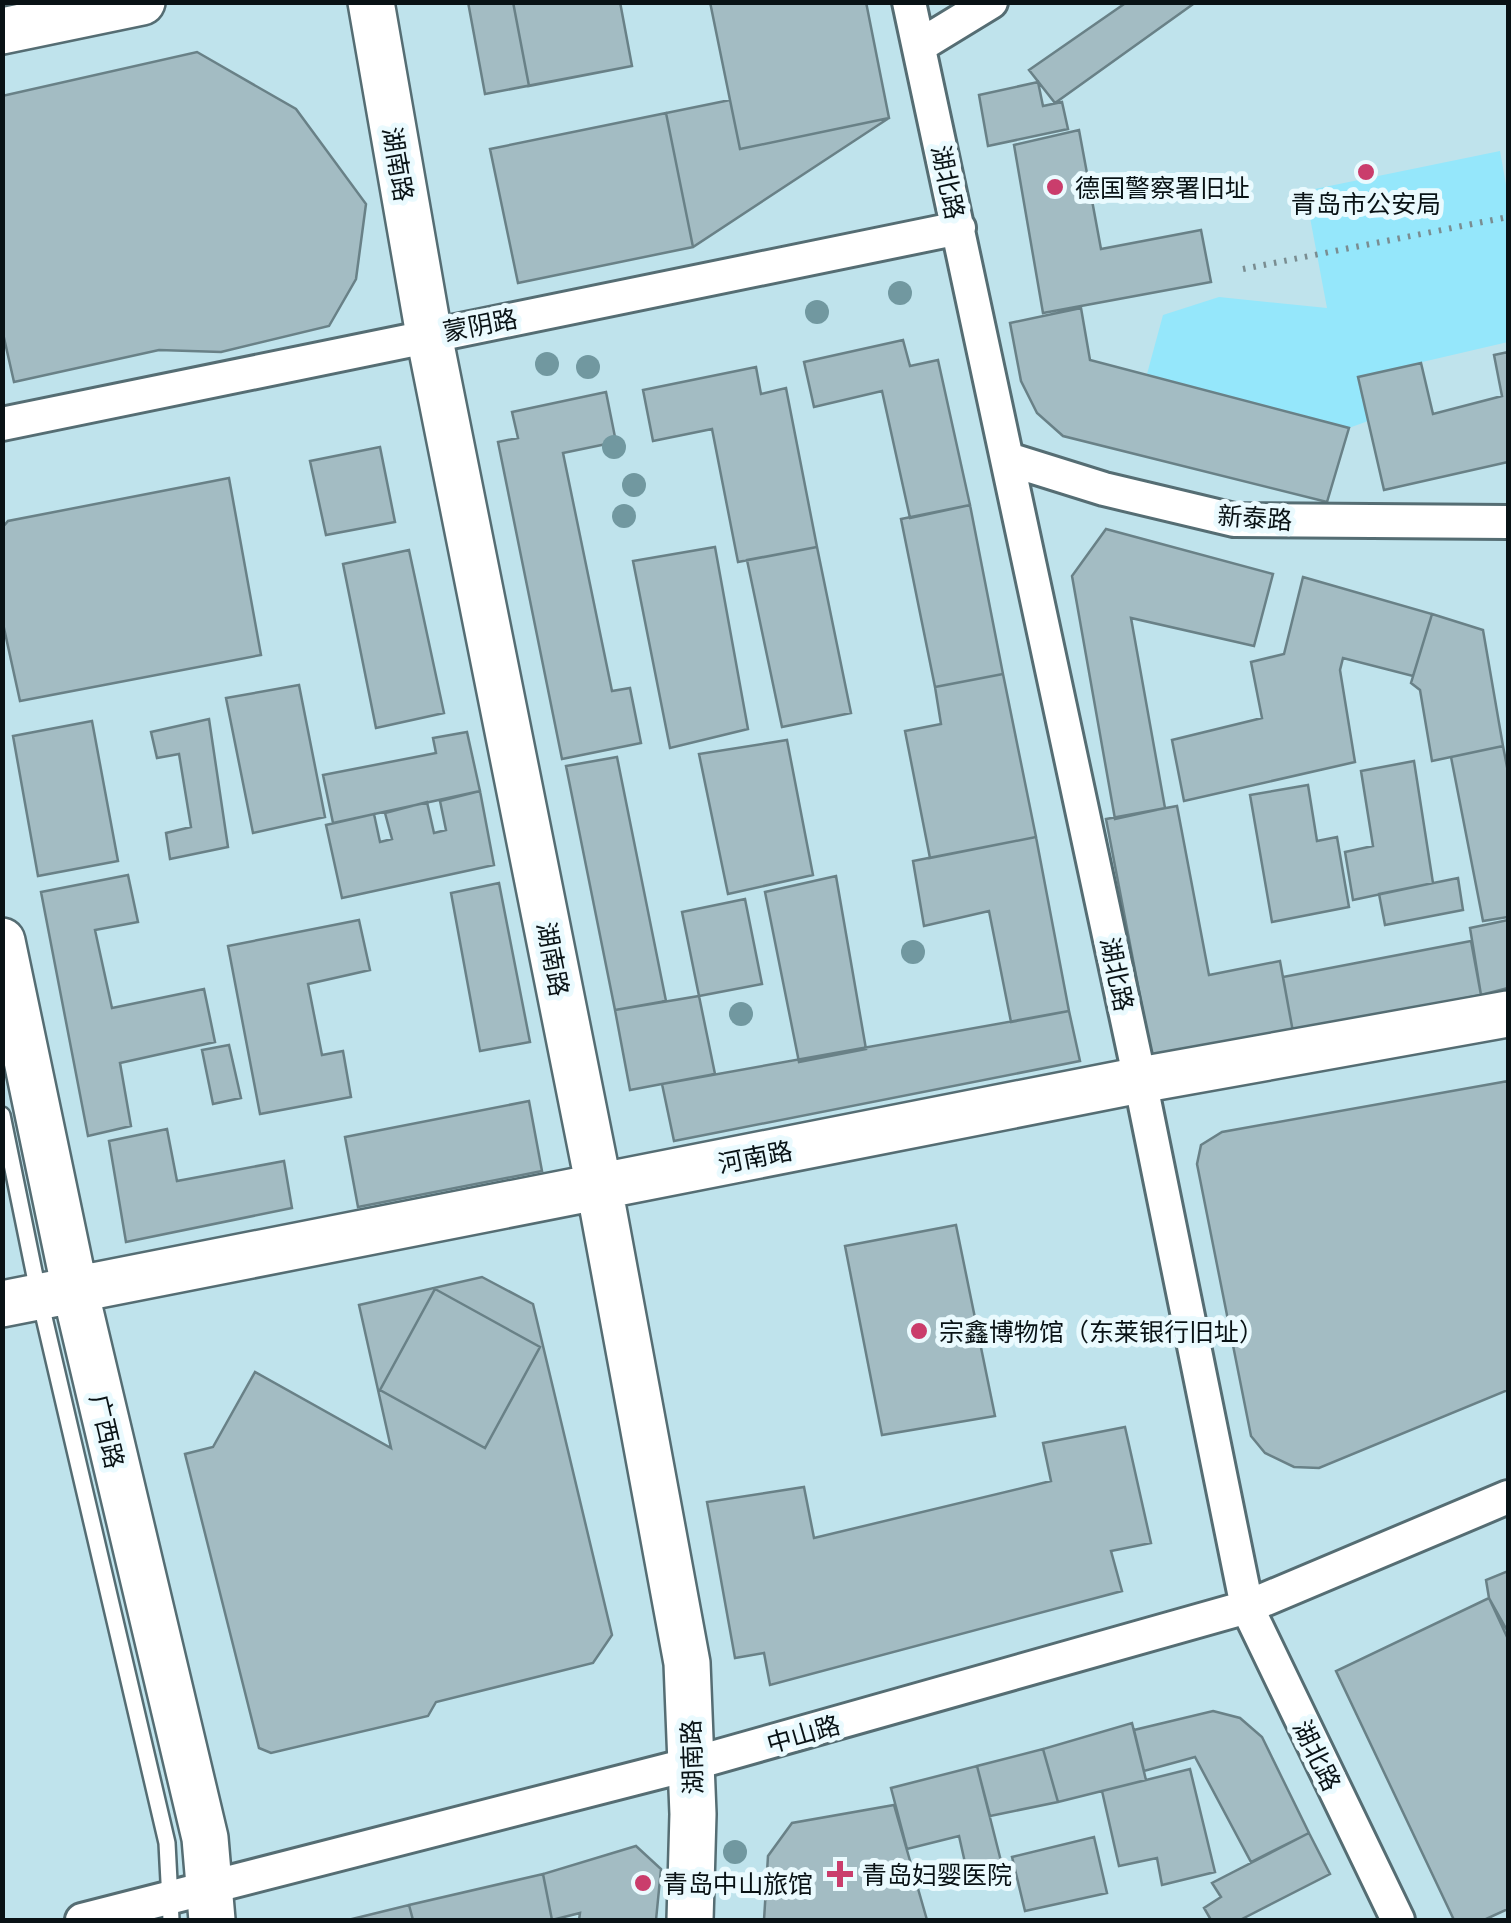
<svg xmlns="http://www.w3.org/2000/svg" width="1511" height="1923" font-family="'Noto Serif','Noto Sans SC',serif">
<rect width="100%" height="100%" fill="#d4eff5"/>
<!-- built -->
<path fill="#bfe3ec" d="M3,3H1508V1920H3Z"/>
<!-- green -->
<path fill="#95e7fb" d="M1500,151L1508,196V342L1358,377L1368,421L1349,428L1147,374L1163,315L1219,297L1327,308L1305,191Z"/>
<!-- building -->
<path fill="#a3bcc3" stroke="#698187" stroke-width="2.5" d="M468,2H620L632,66L485,94Z
M513,2H620L632,66L529,86Z
M710,2H866L889,118L693,247L518,283L490,149L730,100Z
M710,2H866L889,118L740,149Z
M1127,2H1196L1055,103L1029,70Z
M197,52L296,109L366,204L356,279L329,326L221,352L159,350L14,382L2,329V96Z
M1038,82L1043,106L1062,102L1068,129L988,146L979,95Z
M666,113L693,247L518,283L490,149Z
M1079,130L1101,249L1201,230L1211,282L1043,313L1014,145Z
M1081,308L1090,360L1349,428L1327,502L1063,436L1037,413L1021,381L1010,323Z
M903,340L910,366L938,360L970,505L910,518L882,391L814,407L804,362Z
M1508,352V462L1384,490L1358,377L1421,363L1433,414L1502,396L1494,355Z
M756,367L761,394L786,388L817,547L738,562L712,429L653,441L643,390Z
M606,392L616,442L563,453L612,691L630,688L641,743L562,759L498,442L518,438L512,412Z
M380,447L395,522L326,535L310,461Z
M229,478L261,655L20,701L2,619V528L8,521Z
M970,505L1003,674L935,687L901,519Z
M1106,529L1273,574L1254,646L1131,618L1165,808L1115,819L1072,576Z
M715,547L748,729L670,748L633,561Z
M817,547L851,713L782,727L747,560Z
M409,550L444,713L376,728L343,564Z
M1303,577L1432,614L1413,676L1343,658L1340,670L1355,762L1184,801L1172,740L1262,718L1251,662L1284,654Z
M1432,614L1483,630L1503,746L1432,761L1420,690L1411,683Z
M1003,674L1036,837L930,858L905,731L941,724L935,687Z
M299,685L325,817L253,833L226,698Z
M209,719L228,847L170,859L166,833L191,827L179,754L157,758L151,732Z
M92,721L118,861L38,876L13,736Z
M467,732L480,791L333,823L323,775L436,753L433,738Z
M787,740L813,875L728,894L699,754Z
M1503,746L1508,772V917L1483,921L1451,757Z
M617,757L666,1001L615,1010L566,766Z
M1414,761L1433,883L1353,900L1345,852L1373,846L1361,771Z
M1308,785L1317,841L1337,837L1349,907L1272,922L1250,795Z
M480,791L494,865L342,898L326,825L374,814L380,842L392,839L385,813L427,802L434,833L446,830L440,801Z
M1177,806L1209,975L1280,961L1293,1032L1152,1059L1106,819Z
M1036,837L1069,1011L1011,1022L989,911L924,926L913,861Z
M128,875L138,922L95,930L112,1008L204,989L215,1042L120,1063L131,1126L88,1136L41,892Z
M836,876L866,1049L799,1062L765,892Z
M1458,878L1463,910L1385,925L1379,894Z
M499,883L530,1042L480,1051L451,893Z
M745,899L762,984L699,996L682,912Z
M359,920L370,970L308,984L322,1055L343,1051L351,1097L260,1114L228,946Z
M1508,920V988L1481,995L1470,928Z
M1471,941L1481,995L1293,1032L1283,977Z
M699,996L715,1074L630,1090L615,1010Z
M1069,1011L1080,1061L674,1141L662,1084Z
M229,1045L241,1098L213,1104L202,1050Z
M1508,1081V1390L1319,1468L1294,1467L1265,1453L1251,1436L1197,1164L1201,1145L1222,1132Z
M529,1101L542,1171L358,1207L345,1137Z
M167,1129L177,1181L284,1161L292,1208L126,1242L109,1141Z
M956,1225L995,1416L882,1435L845,1246Z
M482,1277L533,1304L612,1635L593,1663L436,1702L428,1716L271,1753L259,1748L185,1454L213,1447L255,1372L391,1448L359,1305Z
M435,1289L540,1347L485,1448L380,1390Z
M1125,1427L1151,1543L1111,1551L1122,1591L770,1685L764,1653L735,1658L707,1502L804,1487L814,1538L1051,1481L1043,1443Z
M1508,1571V1632L1489,1598L1486,1580Z
M1489,1598L1508,1639V1909L1484,1920H1454L1336,1671Z
M1213,1711L1240,1718L1262,1737L1309,1833L1251,1862L1195,1757L1144,1771L1134,1730Z
M1132,1723L1146,1780L1058,1802L1043,1749Z
M1043,1749L1058,1802L990,1816L977,1766Z
M977,1766L1005,1877L970,1885L959,1836L907,1849L891,1788Z
M1190,1769L1215,1872L1162,1885L1157,1858L1119,1866L1102,1791Z
M894,1805L927,1920H764L768,1856L792,1823Z
M1309,1833L1330,1874L1240,1920H1211L1204,1908L1221,1897L1212,1883Z
M1094,1837L1107,1893L1025,1911L1012,1857Z
M636,1846L661,1869L656,1920H579L580,1913L552,1920L543,1874Z
M543,1874L552,1920H413L409,1905Z
M409,1905L413,1920H348Z"/>
<g fill="none" stroke-linecap="round" stroke-linejoin="round">
<!-- lane casing -->
<g stroke="#556d73" stroke-width="20">
<path id="lane" d="M2,1115L39,1296L167,1843L171,1920"/>
</g>
<!-- street casing -->
<g stroke="#556d73" stroke-width="38">
<path id="street" d="M909,2L1140,1080L1247,1607L1398,1920
M919,46L991,2
M2,424L959,228
M1008,459L1104,489L1234,520L1508,522
M82,1920L691,1764L1247,1607L1508,1497"/>
</g>
<!-- secondary casing -->
<g stroke="#556d73" stroke-width="50">
<path id="secondary" d="M371,2L429,335L599,1187L687,1663L693,1814L690,1920
M2,31L142,2
M2,941L75,1290L205,1838L212,1920
M2,1304L1140,1080L1508,1014"/>
</g>
<!-- path -->
<path stroke="#7a8d91" stroke-width="6" stroke-dasharray="2.5 8" stroke-linecap="butt" d="M1243,269L1508,217"/>
<!-- lane -->
<use href="#lane" stroke="#fff" stroke-width="15"/>
<!-- street -->
<use href="#street" stroke="#fff" stroke-width="32"/>
<!-- secondary -->
<use href="#secondary" stroke="#fff" stroke-width="45"/>
</g>
<!-- trees -->
<g fill="#7198a0">
<circle cx="900" cy="293" r="12"/>
<circle cx="817" cy="312" r="12"/>
<circle cx="547" cy="364" r="12"/>
<circle cx="588" cy="367" r="12"/>
<circle cx="614" cy="447" r="12"/>
<circle cx="634" cy="485" r="12"/>
<circle cx="624" cy="516" r="12"/>
<circle cx="913" cy="952" r="12"/>
<circle cx="741" cy="1014" r="12"/>
<circle cx="735" cy="1852" r="12"/>
</g>
<!-- markers -->
<g fill="#ca3d6c" stroke="#eafafe" stroke-width="4">
<circle cx="1366" cy="172" r="10"/>
<circle cx="1055" cy="187" r="10"/>
<circle cx="919" cy="1331" r="10"/>
<path d="M835 1859h10v10h10v10h-10v10h-10v-10h-10v-10h10z"/>
<circle cx="643" cy="1883" r="10"/>
</g>
<g text-anchor="middle" dominant-baseline="central" stroke-width="10" stroke-linejoin="round" paint-order="stroke">
<!-- street labels -->
<g font-size="25" fill="#091215" stroke="#eafafe">
<text transform="translate(399 164) rotate(80)">湖南路</text>
<text transform="translate(949 182) rotate(78)">湖北路</text>
<text transform="translate(480 324) rotate(-11)">蒙阴路</text>
<text transform="translate(1255 517) rotate(4)">新泰路</text>
<text transform="translate(554 959) rotate(79)">湖南路</text>
<text transform="translate(1118 974) rotate(78)">湖北路</text>
<text transform="translate(755 1156) rotate(-11)">河南路</text>
<text transform="translate(108 1431) rotate(77)">广西路</text>
<text transform="translate(803 1733) rotate(-16)">中山路</text>
<text transform="translate(1318 1755) rotate(64)">湖北路</text>
<text transform="translate(691 1757) rotate(-92)">湖南路</text>
</g>
<!-- poi labels -->
<g font-size="25" fill="#091215" stroke="#eafafe" text-anchor="start">
<text x="1075" y="187">德国警察署旧址</text>
<text x="1366" y="203" text-anchor="middle">青岛市公安局</text>
<text x="939" y="1331">宗鑫博物馆（东莱银行旧址）</text>
<text x="862" y="1874">青岛妇婴医院</text>
<text x="663" y="1883">青岛中山旅馆</text>
</g>
</g>
<!-- border -->
<rect width="1511" height="1923" fill="none" stroke="#091215" stroke-width="10"/>
</svg>
